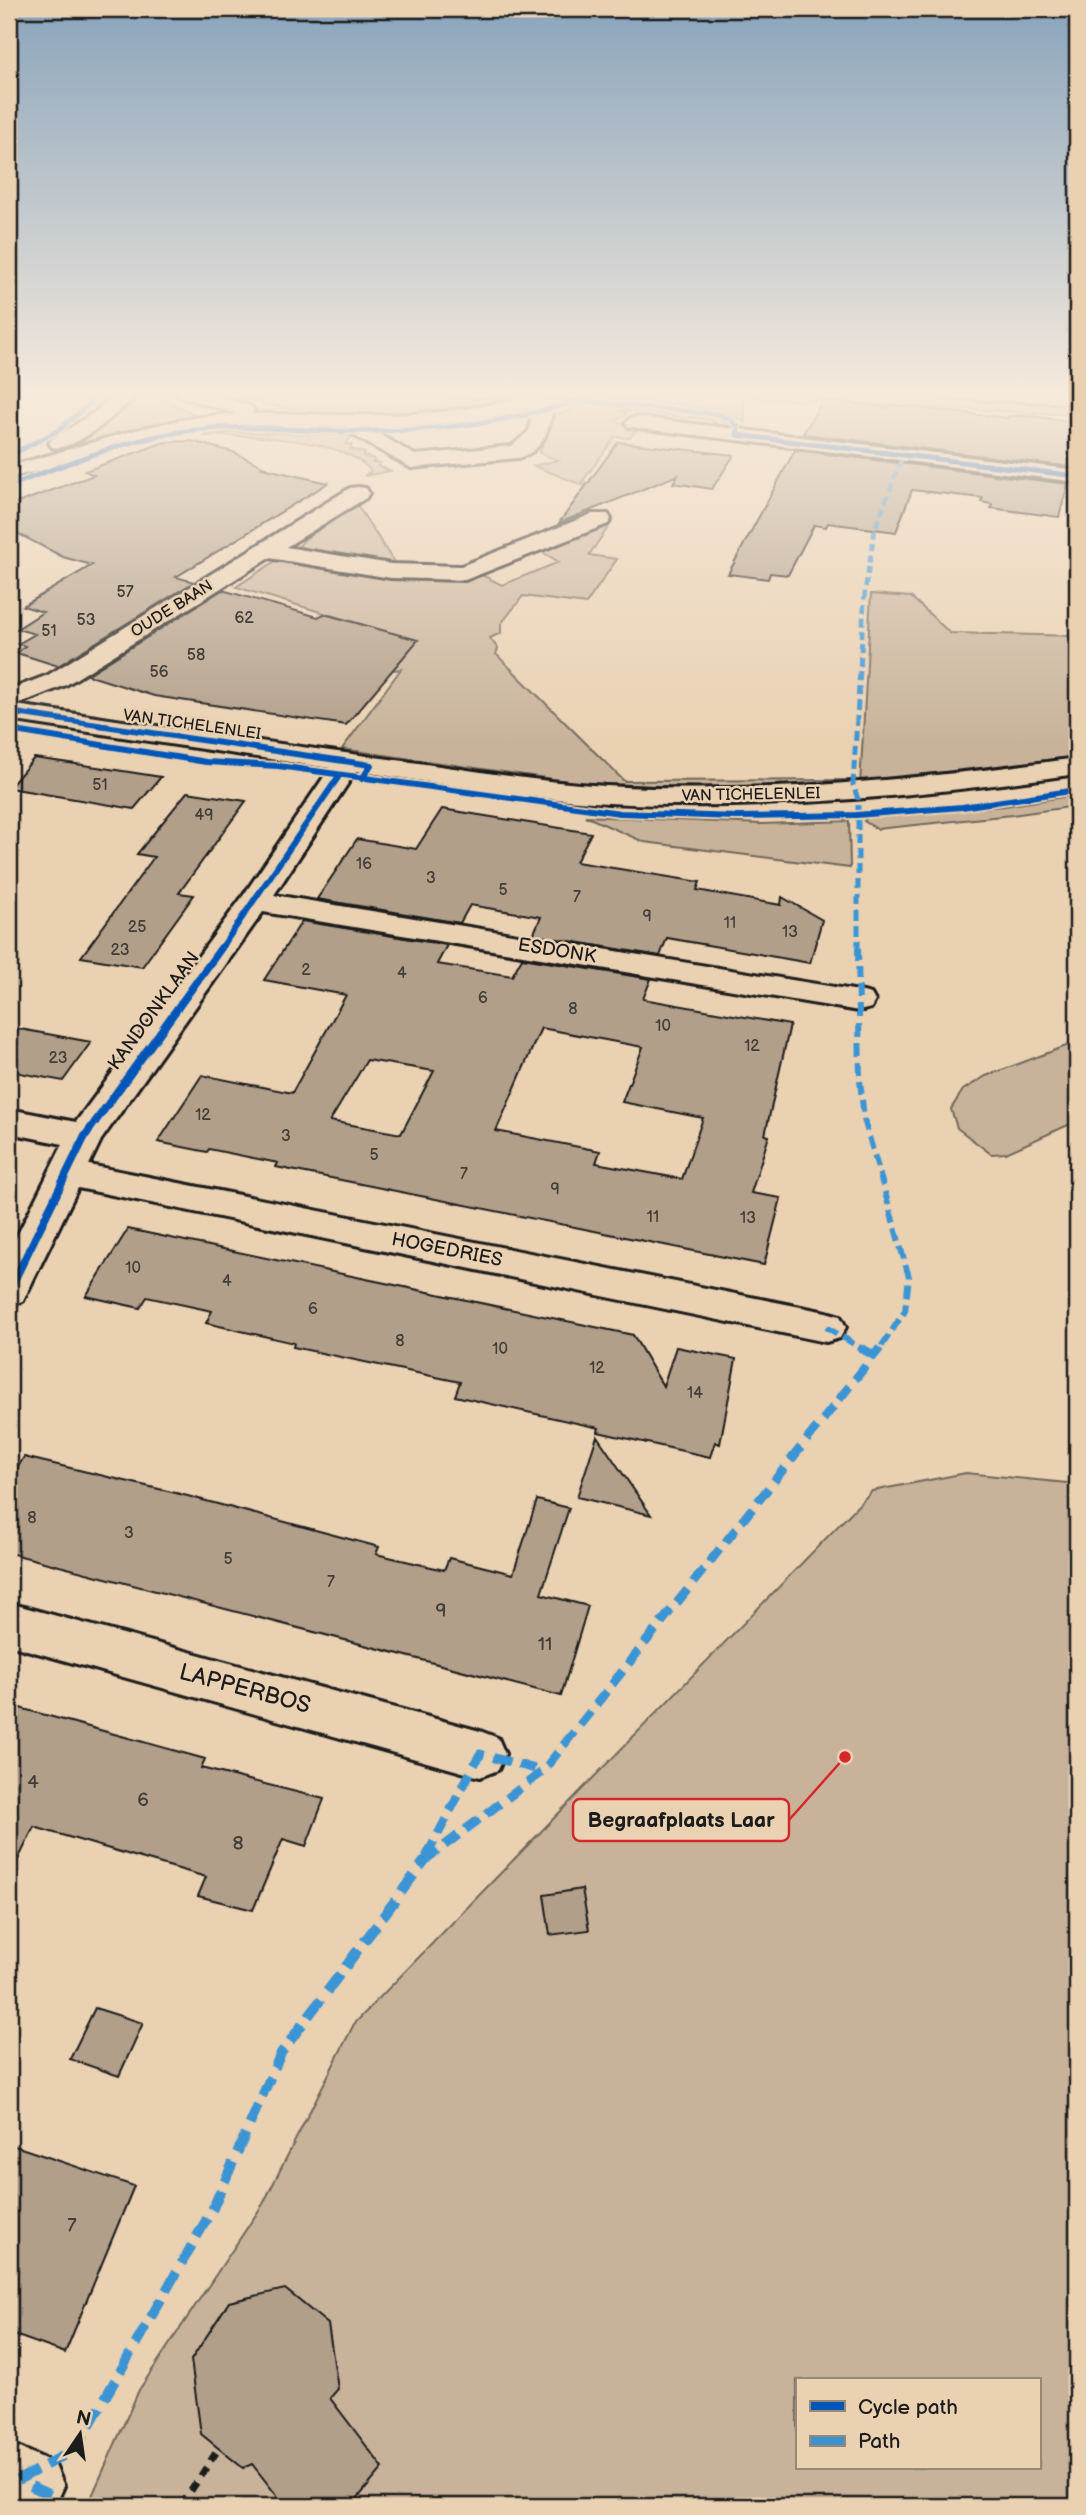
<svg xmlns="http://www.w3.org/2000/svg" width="1086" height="2515" font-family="'Balsamiq Sans',sans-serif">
<rect width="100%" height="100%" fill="#ead1b2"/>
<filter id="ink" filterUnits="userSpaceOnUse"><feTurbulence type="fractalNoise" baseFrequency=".0143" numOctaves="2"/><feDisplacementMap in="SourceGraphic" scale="14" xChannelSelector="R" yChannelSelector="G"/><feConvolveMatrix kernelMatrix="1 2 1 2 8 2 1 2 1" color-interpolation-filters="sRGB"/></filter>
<g filter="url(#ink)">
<!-- green -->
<path fill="#c8b39a" stroke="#72685b" stroke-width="2" fill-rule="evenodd" d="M142,392H148L196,415L194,418L141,427L85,444L80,443L126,409Z
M249,392H335L502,399L504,392H538C464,413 310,425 239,396Z
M616,392H783L1036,402L1077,404V415L754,398L744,401L745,423C723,403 639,402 607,399L604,405L711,416L729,423L731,431L724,430L711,420L619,410L626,413L624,417L616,419L619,423H631L645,429L635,431L630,438L615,437L582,482L606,486L595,490L534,466L558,460L539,453L556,415L573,410V406Z
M234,432L352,435L346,444L352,445L350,449L365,453L363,456L375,459L373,462L380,463L378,466L390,471L364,476L371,471C345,438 243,434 203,436Z
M357,505L396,565L297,548L305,539Z
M612,522L589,555L617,559L586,604L523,596L501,624V633L490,638L498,649L496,654L624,781L850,780L849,786L684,787L581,783L342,749L401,669L385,671L372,638L375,628L236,587L277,560L407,579L437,581L482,575L502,585L559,562L542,552Z
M871,594L911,597L950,633L1077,636V756L860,786Z
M1077,795V806L1012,815L877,829L864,821L867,818L1005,806Z
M585,816L761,824L849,821L850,868L644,842Z
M1077,1042V1121L1006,1153L991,1154L957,1128L951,1109L963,1090L986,1076Z
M966,1473L1077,1484V2506H90L88,2505L139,2390L263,2204L354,2024L872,1491ZM797,2380H1039V2468H797Z"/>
<!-- building -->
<path fill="#b19f89" stroke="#1c1c1c" stroke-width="2" fill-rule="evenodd" d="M823,400L889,408L890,405L1008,418L1009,416H1029L1071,421L1068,445L1077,447L1072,467L803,434Z
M191,441L233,452L265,467L262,468L328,483L176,577L194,582L58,666L17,653L25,646L18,644L35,634L17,629L43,612L23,606L92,565L63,557L9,529V506L94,475L85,471L165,442Z
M618,442L707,452L734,455L712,489L673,483L678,475L559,523Z
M795,450L1068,484L1059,517L991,508L992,504L981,502L983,498L912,490L896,532L828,523L826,527L814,525L788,575L770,573L768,579L728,574Z
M222,590L318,617L324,614L418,640L346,725L154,696L87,675Z
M34,758L97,767L161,777L134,809L9,788Z
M187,792L246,801L179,893L194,895L142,967L81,957L154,857L137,854Z
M442,809L591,833L576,862L700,882L697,890L781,905L782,897L822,920L810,963L667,938L660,956L533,935L541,917L470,905L460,923L317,899L357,839L416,849Z
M302,921L447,945L437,964L512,976L522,958L651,979L643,999L790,1025L765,1135L769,1136L751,1193L781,1198L764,1265L276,1167L278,1163L209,1149L207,1152L158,1142L202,1075L292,1093L346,995L264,980ZM541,1028L643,1047L622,1102L703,1118L682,1179L596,1163L600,1151L496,1131ZM367,1060L434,1071L401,1134L330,1121Z
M9,1027L91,1042L63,1081L9,1071Z
M128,1229L633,1335L663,1386L676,1347L736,1359L720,1444L715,1442L710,1457L598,1432L599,1428L455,1396L460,1382L293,1347L294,1343L206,1323L212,1311L147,1297L140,1308L86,1296Z
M597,1436L651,1515L577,1497Z
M24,1457L180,1494L379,1547L376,1554L444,1570L449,1558L513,1574L537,1500L569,1508L541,1594L588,1606L561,1696L9,1553V1482Z
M9,1705L205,1759L201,1768L324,1799L306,1846L283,1839L253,1910L198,1896L206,1877L34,1827L9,1878Z
M582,1889L589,1930L550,1935L544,1895Z
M95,2008L143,2023L119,2076L70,2059Z
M9,2144L134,2186L65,2353L9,2333Z
M285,2289L328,2324L338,2389L330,2398L383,2468L351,2506H285L252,2464L243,2468L201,2434L191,2360L229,2302Z"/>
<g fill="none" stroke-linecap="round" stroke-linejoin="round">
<!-- minor casing -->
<g stroke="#1c1c1c" stroke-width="6">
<path id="minor" d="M537,398L544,400L552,412C549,432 540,453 518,458L411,468L353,435L343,421L346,417H360L367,427L415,455L512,446L529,431L532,412L527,404Z
M636,417L1077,470V482L629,427L626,423L629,419Z
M358,487L366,488L369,493L366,498L286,547L391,564L461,566L592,514H608L611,519L608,524L465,580L391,578L269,558L66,685L16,705C145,724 274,744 404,761C471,770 538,782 606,786C764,795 921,779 1077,758V774C921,796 765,811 608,803C523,798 439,783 356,771L274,895L859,991L871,994L875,1001L871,1008L859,1011L263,912L101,1140L89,1165L826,1312L840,1316L846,1327L840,1338L826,1342L78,1188L23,1301L9,1306V1252L63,1144L9,1133V1109L76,1122L243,896L330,768L9,720V690L48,675L350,488Z
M9,1603L480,1731L498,1738L505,1754L498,1770L480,1777L9,1645Z
M9,2443L54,2463L64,2486L55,2506H9Z"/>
</g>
<!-- major casing -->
<g stroke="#1c1c1c" stroke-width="6">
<path id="major" d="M116,392H137C124,410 73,453 52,447L49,443L52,439L95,412Z
M177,392H207L251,406L254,410L251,414C314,413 377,418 439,412C488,408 534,392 582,392L580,396C515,416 449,426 380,427C322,428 263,422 205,428C137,435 75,463 9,478V466C85,447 157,417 236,414L179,396Z"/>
</g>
<!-- highway casing -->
<g stroke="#1c1c1c" stroke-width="6">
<path id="highway" d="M105,392H126L132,399L122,405L115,403Z
M935,392H1077V403L944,398Z"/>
</g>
<!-- path -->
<path stroke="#1c1c1c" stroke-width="7" stroke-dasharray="10 8" stroke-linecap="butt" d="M181,2506L219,2448"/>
<!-- minor -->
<use href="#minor" fill="#ead1b2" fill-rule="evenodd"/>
<!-- major -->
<use href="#major" fill="#ead1b2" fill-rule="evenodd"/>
<!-- highway -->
<use href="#highway" fill="#ead1b2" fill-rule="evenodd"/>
<!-- quiet-far4 -->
<path stroke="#3a94d4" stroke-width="4.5" stroke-dasharray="8 4.5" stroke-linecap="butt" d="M88,394L122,399
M862,637L865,590L875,529L903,455"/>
<!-- quiet-far3 -->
<path stroke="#3a94d4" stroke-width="5" stroke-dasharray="10 5" stroke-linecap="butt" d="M858,950V799L853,785L862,636"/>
<!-- quiet-far2 -->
<path stroke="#3a94d4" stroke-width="6" stroke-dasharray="13 6" stroke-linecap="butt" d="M858,948L860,1080L864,1119L909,1277L905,1311L879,1350
M826,1327L864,1350"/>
<!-- quiet-far1 -->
<path stroke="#3a94d4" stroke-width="9" stroke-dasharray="17 9" stroke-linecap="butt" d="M861,1348L875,1356
M426,1857L480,1754L543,1771
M424,1861L543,1771L880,1348"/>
<!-- quiet -->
<path stroke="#3a94d4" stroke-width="10" stroke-dasharray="21 10" stroke-linecap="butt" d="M18,2480L76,2449L213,2208L281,2053L426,1859
M31,2486L56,2498L65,2506"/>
<!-- cycleway-far2 casing -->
<g stroke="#ead1b2" stroke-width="8">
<path id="cycleway-far2" d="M487,392L717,414L730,419L738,427L737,435L1077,476
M9,456L59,430L93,401L61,392
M9,486C72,462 135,435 203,429C245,425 288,430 331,431C424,433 515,425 603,392"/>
</g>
<!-- cycleway-far1 casing -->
<g stroke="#ead1b2" stroke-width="10">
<path id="cycleway-far1" d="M9,712L371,765L362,779
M9,730L206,762L278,766L620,813L737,817L856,815L962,807L1077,790
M220,950L339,776"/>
</g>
<!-- cycleway casing -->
<g stroke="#ead1b2" stroke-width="12">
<path id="cycleway" d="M9,1291L85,1136L221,948"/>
</g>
<!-- cycleway-far2 -->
<use href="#cycleway-far2" stroke="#0057b8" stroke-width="5"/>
<!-- cycleway-far1 -->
<use href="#cycleway-far1" stroke="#0057b8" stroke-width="6"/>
<!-- cycleway -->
<use href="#cycleway" stroke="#0057b8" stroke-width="8"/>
</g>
</g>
<!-- sky -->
<linearGradient id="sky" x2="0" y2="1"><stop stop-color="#89a4bc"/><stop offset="0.53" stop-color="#f6eadc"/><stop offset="1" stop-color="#f6eadc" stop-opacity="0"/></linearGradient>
<rect width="1086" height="744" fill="url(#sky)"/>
<g text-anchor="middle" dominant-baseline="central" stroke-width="5" stroke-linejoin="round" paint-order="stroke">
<!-- number labels -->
<g font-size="16" fill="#413d37">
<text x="125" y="592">57</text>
<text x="244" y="618">62</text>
<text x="86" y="620">53</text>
<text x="49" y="631">51</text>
<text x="196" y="655">58</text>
<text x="159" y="672">56</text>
<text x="100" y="785">51</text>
<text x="204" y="815">49</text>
<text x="364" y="864">16</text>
<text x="431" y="878">3</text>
<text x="503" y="890">5</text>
<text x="577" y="897">7</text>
<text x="647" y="916">9</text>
<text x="730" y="923">11</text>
<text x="137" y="927">25</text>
<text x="790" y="932">13</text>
<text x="120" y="950">23</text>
<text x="306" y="970">2</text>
<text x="402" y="973">4</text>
<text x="483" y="998">6</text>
<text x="573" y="1009">8</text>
<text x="663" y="1026">10</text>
<text x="752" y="1046">12</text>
<text x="58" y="1058">23</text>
<text x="203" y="1115">12</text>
<text x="286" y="1136">3</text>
<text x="374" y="1155">5</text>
<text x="464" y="1174">7</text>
<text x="555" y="1189">9</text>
<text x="653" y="1217">11</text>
<text x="748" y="1218">13</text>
<text x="133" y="1268">10</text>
<text x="227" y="1281">4</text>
<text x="313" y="1309">6</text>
<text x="400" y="1341">8</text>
<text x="500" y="1349">10</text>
<text x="597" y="1368">12</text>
<text x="695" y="1393">14</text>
<text x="32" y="1518">8</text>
<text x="129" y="1533">3</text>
<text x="228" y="1559">5</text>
<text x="331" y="1582">7</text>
</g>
<!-- far-street labels -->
<g font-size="16" fill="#1c1c1c" stroke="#ead1b2">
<text transform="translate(172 609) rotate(-32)">OUDE BAAN</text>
<text transform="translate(192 725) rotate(8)">VAN TICHELENLEI</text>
<text transform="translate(751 795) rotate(-1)">VAN TICHELENLEI</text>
</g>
<!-- street labels -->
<g font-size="19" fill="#1c1c1c" stroke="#ead1b2">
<text transform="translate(557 951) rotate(9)">ESDONK</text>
<text transform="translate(154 1011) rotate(-54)">KANDONKLAAN</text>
<text transform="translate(447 1250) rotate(11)">HOGEDRIES</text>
</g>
<!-- near-number labels -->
<g font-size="19" fill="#413d37">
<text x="441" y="1611">9</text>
<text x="545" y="1644">11</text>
<text x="33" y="1782">4</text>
<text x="143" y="1800">6</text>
<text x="238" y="1843">8</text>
<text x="72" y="2225">7</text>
</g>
<!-- near-street labels -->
<g font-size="23" fill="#1c1c1c" stroke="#ead1b2">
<text transform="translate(245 1689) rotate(15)">LAPPERBOS</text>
</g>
</g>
<!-- callouts -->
<path fill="none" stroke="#d62828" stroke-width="2.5" d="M845 1757L789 1820"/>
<circle fill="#d62828" stroke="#ead1b2" stroke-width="2.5" cx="845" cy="1757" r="7"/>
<rect fill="#ead1b2" stroke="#d62828" stroke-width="2.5" x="573" y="1799" width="216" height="42" rx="7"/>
<g font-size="21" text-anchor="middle" font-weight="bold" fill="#1c1c1c">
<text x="681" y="1827">Begraafplaats Laar</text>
</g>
<!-- margin -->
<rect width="1086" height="2515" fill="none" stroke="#ead1b2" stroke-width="35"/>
<rect x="18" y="18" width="1051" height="2480" fill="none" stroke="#1c1c1c" stroke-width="2.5" filter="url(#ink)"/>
<!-- legend -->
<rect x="796" y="2378" width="245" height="91" fill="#ead1b2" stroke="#988976" stroke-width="2"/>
<rect x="810" y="2401" width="35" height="10" fill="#0057b8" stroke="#988976" stroke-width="2"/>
<text x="858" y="2414" font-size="21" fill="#1c1c1c">Cycle path</text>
<rect x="810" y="2436" width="35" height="10" fill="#3a94d4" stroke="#988976" stroke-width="2"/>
<text x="858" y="2448" font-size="21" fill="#1c1c1c">Path</text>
<!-- north arrow -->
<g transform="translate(80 2434) rotate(13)" stroke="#ead1b2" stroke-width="5" paint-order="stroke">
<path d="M0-5L12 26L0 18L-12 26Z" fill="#1c1c1c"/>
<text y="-10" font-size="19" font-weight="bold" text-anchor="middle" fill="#1c1c1c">N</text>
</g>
</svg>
